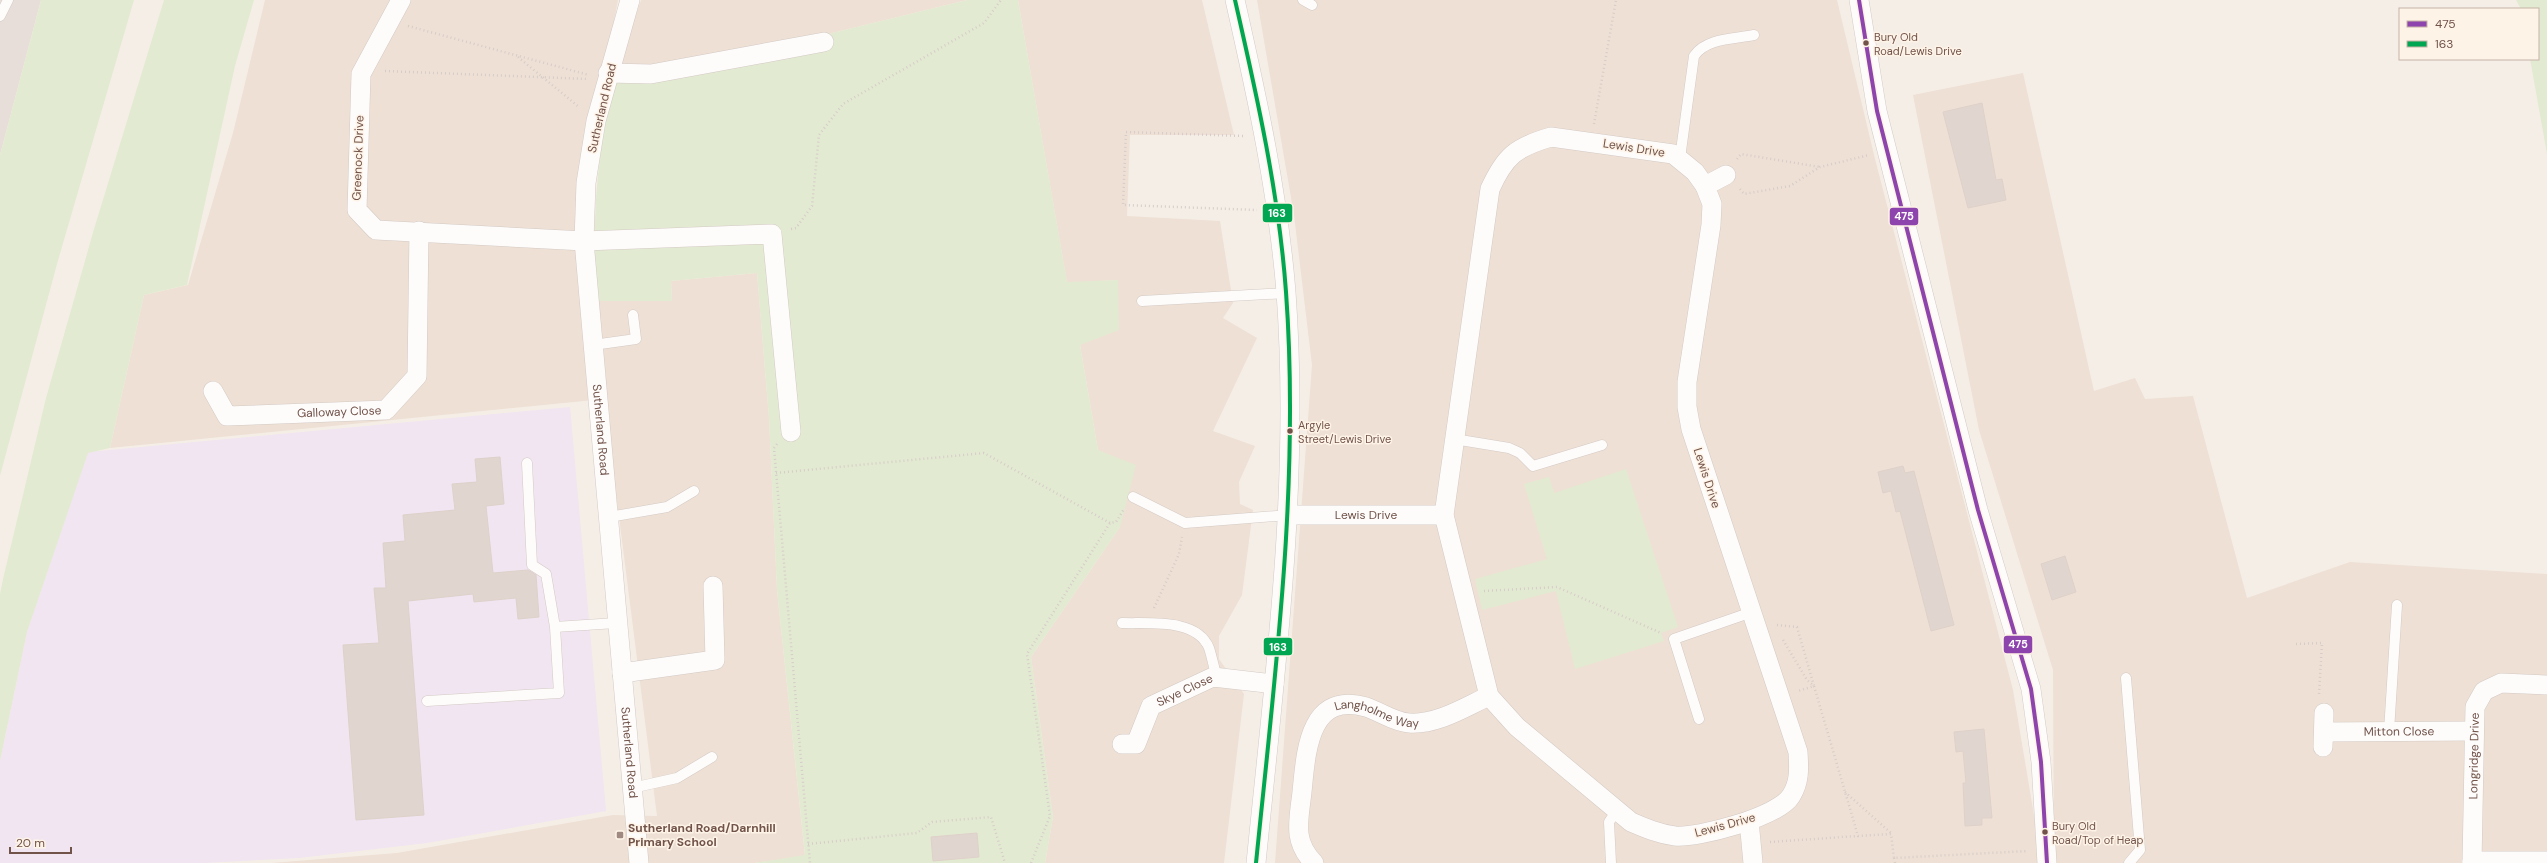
<svg xmlns="http://www.w3.org/2000/svg" width="2547" height="863" font-family="'DM Sans',sans-serif">
<rect width="100%" height="100%" fill="#f5eee7"/>
<!-- residential -->
<path fill="#eee0d4" d="M265,0H618L605,68L592,114L596,301H672L671,281L757,273L769,418L777,590L805,856L754,863H271L397,853L613,815L657,816L604,399L110,448L144,295L188,285L233,133Z
M641,0H967L828,34L647,67L618,68Z
M1018,0H1202L1234,135H1130L1127,216L1220,221L1233,303L1223,318L1257,338L1213,431L1255,446L1239,482L1240,504L1253,510L1242,595L1219,636V659L1244,694L1224,863H1045L1053,817L1031,657L1120,527L1098,450L1080,345L1118,280L1067,283Z
M1257,0H1837L1875,159L2013,690L2042,863H1275L1312,365L1294,215Z
M2023,73L2094,391L2135,378L2145,399L2193,396L2247,598L2350,562L2547,574V863H2054L2053,670L1979,430L1913,95Z"/>
<!-- industrial -->
<path fill="#e7ded9" d="M0,0H41L0,155Z"/>
<!-- education -->
<path fill="#f0e5f0" d="M570,407L606,811L427,843L299,858L203,863H0V761L27,632L88,452Z"/>
<!-- green -->
<path fill="#e3ead2" d="M41,0H134L57,264L0,476V155Z
M164,0H254L235,66L187,285L144,295L110,448L88,453L27,632L0,761V594L3,579L46,398L94,229Z
M967,0H1018L1067,282L1118,280L1119,330L1080,345L1098,450L1136,465L1120,527L1031,657L1053,817L1045,863H754L805,855L777,590L769,418L757,273L671,281L672,301H596C592,217 596,150 618,68L647,67L828,34Z
M2516,0H2547V154L2530,59H2538V9H2521Z
M1626,469L1678,627L1661,633L1664,641L1575,669L1556,591L1482,610L1475,579L1547,559L1524,484L1549,477L1554,493Z"/>
<!-- building -->
<path fill="#e1d6cf" stroke="#ded1ca" d="M1982,103L1996,180L2002,179L2006,200L1968,208L1943,112Z
M500,457L504,504L486,506L493,573L528,570L536,575L539,617L518,619L516,598L474,602L473,594L408,601L424,815L356,820L343,645L379,643L374,588H386L383,543L405,541L403,515L455,510L452,484L477,482L475,459Z
M1903,466L1905,473L1914,471L1954,625L1931,631L1900,511L1896,512L1891,491L1883,493L1878,472Z
M2065,556L2076,592L2052,600L2041,564Z
M1984,729L1992,818H1982V825L1965,826L1963,783H1966L1963,751L1956,752L1954,732Z
M977,833L979,857L933,861L931,837Z"/>
<g fill="none" stroke-linecap="round" stroke-linejoin="round">
<!-- service casing -->
<g stroke="#d3cac5" stroke-width="11">
<path id="service" d="M1303,0L1312,5
M0,16L8,0
M1680,158L1694,56C1706,38 1734,39 1754,35
M1142,301L1286,293
M593,345L636,339L633,315
M1454,439L1509,448L1520,453L1533,466L1602,445
M527,463L532,565L546,574L555,627
M1133,497L1185,523L1289,515
M609,517L667,507L694,491
M1122,623C1149,624 1197,618 1209,648C1212,657 1214,668 1217,678
M2126,678L2140,850L2129,863
M427,701L559,693L555,627L616,623
M1699,719L1674,639L1752,612
M2389,731L2397,605
M632,788L677,778L712,757
M1611,863L1609,822L1617,810"/>
</g>
<!-- minor casing -->
<g stroke="#d3cac5" stroke-width="20">
<g id="minor">
<path d="M401,0L361,74L357,210L376,230L584,241L772,234L791,432"/>
<path id="s1" d="M630,0L596,121L586,183L584,241L639,863"/>
<path d="M1235,0C1257,97 1278,193 1286,292C1300,483 1275,673 1256,863"/>
<path d="M1859,0L1877,111L1978,510L2031,689L2041,762L2047,863"/>
<path d="M608,73L651,74L824,42"/>
<path d="M1551,137L1673,154L1695,172L1705,186L1712,204L1711,225L1687,382V407L1691,429L1798,752C1799,768 1800,782 1791,796C1778,817 1698,838 1675,836C1659,834 1645,828 1631,822L1517,727L1489,696L1444,515L1490,189C1505,156 1516,147 1551,137Z"/>
<path d="M1705,186L1726,175"/>
<path id="s2" d="M213,391L227,416L386,410L417,376L419,231"/>
<path id="s3" d="M1289,515H1444"/>
<path d="M622,673L715,660L713,586"/>
<path id="s4" d="M2324,732L2474,731"/>
<path id="s5" d="M1122,744H1136L1151,706L1213,677L1274,684"/>
<path d="M2323,747L2324,713"/>
<path d="M1749,821L1753,863"/>
<path d="M2472,861H2547"/>
<path id="s6" d="M1314,863C1292,841 1299,820 1302,792C1306,753 1308,691 1366,707C1381,712 1394,722 1409,723C1437,725 1465,707 1489,696"/>
<path id="s7" d="M2472,863L2475,707L2484,691L2501,683L2547,685"/>
</g>
</g>
<!-- path -->
<path stroke="#d6ccc9" stroke-width="2.5" stroke-dasharray="1 3" stroke-linecap="butt" d="M408,26L589,75
M518,57L579,107
M385,71L588,79
M1594,124L1616,0
M1243,136L1126,132L1123,205L1257,210
M1737,159L1741,154L1820,167
M1740,189L1744,194L1790,186L1820,167L1869,155
M791,229L796,228L812,206L819,135L843,104L984,23L1001,0
M777,444L774,448L810,863
M776,473L984,453L1110,523
M1484,591L1557,587L1661,633
M1154,608L1179,554L1182,537
M1777,625L1797,627L1814,686L1798,691
M1783,640L1807,680L1814,686L1858,836L1891,834L1894,858L2028,851
M2296,644L2322,643L2319,694
M1845,792L1891,833
M1770,842L1858,836
M808,844L917,833L932,822L991,817L1005,863
M1894,858L1895,863
M1031,863L1050,816L1027,654L1110,523L1116,522L1124,509"/>
<!-- service -->
<use href="#service" stroke="#fefcfb" stroke-width="10"/>
<!-- minor -->
<use href="#minor" stroke="#fefcfb" stroke-width="19"/>
<!-- bus-1 casing -->
<g stroke="#fef3e7" stroke-width="7">
<path id="bus-1" d="M1859,0L1877,111L1978,510L2031,689L2041,762L2047,863"/>
</g>
<!-- bus-2 casing -->
<g stroke="#fef3e7" stroke-width="7">
<path id="bus-2" d="M1235,0C1257,96 1279,194 1286,292C1300,483 1275,674 1256,863"/>
</g>
<!-- bus-1 -->
<use href="#bus-1" stroke="#8e44ad" stroke-width="4"/>
<!-- bus-2 -->
<use href="#bus-2" stroke="#00a651" stroke-width="4"/>
</g>
<!-- markers -->
<g fill="#71534a" stroke="#fef3e7" stroke-width="1.5">
<circle cx="1866" cy="43" r="3.5"/>
<circle cx="1290" cy="431" r="3.5"/>
<circle cx="2045" cy="832" r="3.5"/>
</g>
<rect fill="#9f8981" stroke="#fef3e7" stroke-width="1.5" x="616" y="831" width="8" height="8" rx="2"/>
<g text-anchor="middle" dominant-baseline="central" stroke-width="3" stroke-linejoin="round" paint-order="stroke">
<!-- bus labels -->
<g font-size="11" fill="#71534a" stroke="#fef3e7" text-anchor="start">
<text x="1874" y="37">Bury Old<tspan x="1874" dy="14">Road/Lewis Drive</tspan></text>
<text x="1298" y="425">Argyle<tspan x="1298" dy="14">Street/Lewis Drive</tspan></text>
<text x="2052" y="826">Bury Old<tspan x="2052" dy="14">Road/Top of Heap</tspan></text>
</g>
<!-- street labels -->
<g font-size="12" fill="#71534a" stroke="#fef3e7">
<text transform="translate(602 108) rotate(-77)">Sutherland Road</text>
<text transform="translate(1634 148) rotate(9)">Lewis Drive</text>
<text transform="translate(358 158) rotate(-88)">Greenock Drive</text>
<text stroke="none"><textPath href="#s2" startOffset="141">Galloway Close</textPath></text>
<text stroke="none"><textPath href="#s1" startOffset="436">Sutherland Road</textPath></text>
<text transform="translate(1707 478) rotate(72)">Lewis Drive</text>
<text stroke="none"><textPath href="#s3" startOffset="77">Lewis Drive</textPath></text>
<text stroke="none"><textPath href="#s5" startOffset="92">Skye Close</textPath></text>
<text stroke="none"><textPath href="#s6" startOffset="215">Langholme Way</textPath></text>
<text stroke="none"><textPath href="#s4" startOffset="75">Mitton Close</textPath></text>
<text stroke="none"><textPath href="#s1" startOffset="760">Sutherland Road</textPath></text>
<text stroke="none"><textPath href="#s7" startOffset="107">Longridge Drive</textPath></text>
<text transform="translate(1725 825) rotate(-15)">Lewis Drive</text>
</g>
<!-- poi labels -->
<g font-size="12" font-weight="bold" fill="#71534a" stroke="#fef3e7" text-anchor="start">
<text x="628" y="828">Sutherland Road/Darnhill<tspan x="628" dy="14">Primary School</tspan></text>
</g>
</g>
<g stroke="#fef3e7" stroke-width="1.5">
<rect x="1262" y="203" width="31" height="20" rx="4" fill="#00a651"/>
<rect x="1889" y="207" width="30" height="19" rx="4" fill="#8e44ad"/>
<rect x="2003" y="635" width="30" height="19" rx="4" fill="#8e44ad"/>
<rect x="1263" y="637" width="30" height="19" rx="4" fill="#00a651"/>
</g>
<g font-size="11" text-anchor="middle" font-weight="bold" fill="#fff">
<text x="1277" y="217">163</text>
<text x="1904" y="220">475</text>
<text x="2018" y="648">475</text>
<text x="1278" y="651">163</text>
</g>
<!-- legend -->
<rect x="2399" y="8" width="140" height="52" fill="#fef3e7" stroke="#c6b3a8"/>
<rect x="2407" y="21" width="20" height="6" fill="#8e44ad" stroke="#c6b3a8"/>
<text x="2435" y="28" font-size="12" fill="#71534a">475</text>
<rect x="2407" y="41" width="20" height="6" fill="#00a651" stroke="#c6b3a8"/>
<text x="2435" y="48" font-size="12" fill="#71534a">163</text>
<!-- scale -->
<path d="M10 847v6h61v-6" fill="none" stroke="#71534a" stroke-width="2"/>
<text x="16" y="847" font-size="12" fill="#71534a" stroke="#fef3e7" stroke-width="3" paint-order="stroke">20 m</text>
</svg>
